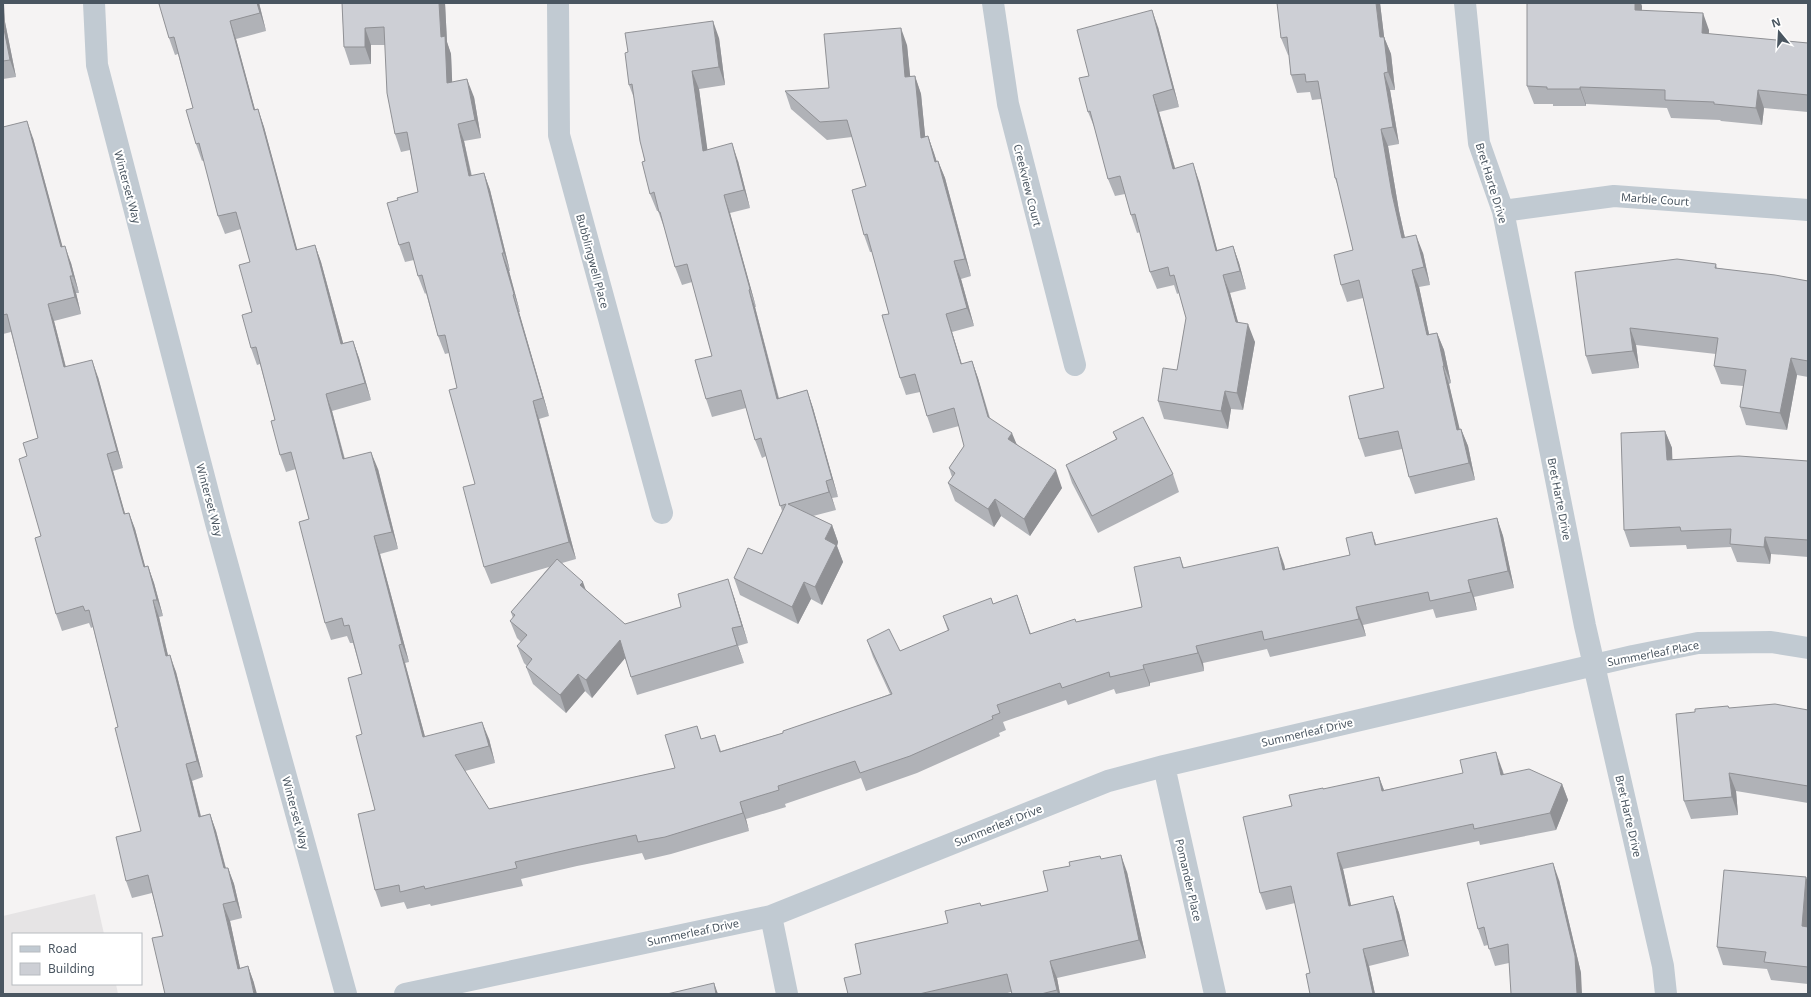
<svg xmlns="http://www.w3.org/2000/svg" width="1811" height="997" font-family="'Noto Sans',sans-serif">
<rect width="100%" height="100%" fill="#f5f3f3"/>
<!-- education -->
<path fill="#e6e4e5" d="M95,894L104,934H13V984H116L118,994H3V916Z"/>
<g fill="none" stroke-linecap="round" stroke-linejoin="round">
<!-- minor -->
<path stroke="#c1cad2" stroke-width="22" d="M94,3L97,65L216,523L346,994
M558,3L559,135L662,513
M993,3L1008,104L1075,365
M1465,3L1479,143L1503,211L1585,626L1663,966L1666,994
M1503,211L1614,196L1808,210
M1164,766L1215,994
M771,916L787,994
M405,994L771,916L1108,781L1164,766L1633,656L1698,643L1771,642L1808,648"/>
</g>
<!-- wall -->
<path fill="#b0b2b7" d="M3,3L5,22L16,77L3,79Z
M162,3H259L266,31L236,39L255,110L258,109L264,127L297,250L315,245L321,262L343,343L353,341L359,358L371,400L332,411L345,459L378,469L398,549L380,554L409,662L405,663L425,737L489,739L495,763L465,771L489,809L675,768L697,726L701,739L715,735L721,751L783,733L890,694L873,657L867,640L900,651L948,631L943,616L993,604L1017,595L1031,634L1076,622L1142,607L1180,557L1184,568L1284,564L1285,569L1350,555L1377,545L1497,518L1503,536L1514,588L1474,597L1477,610L1436,618L1433,609L1363,625L1366,636L1270,657L1267,649L1203,663L1204,671L1150,683V686L1116,694L1114,689L1068,705L1066,700L1003,722L1006,730L999,733L1000,736L917,773L866,791L861,778L785,804L786,807L746,819L749,831L671,854L645,860L642,853L577,866L521,879L523,886L431,906L430,904L407,909L404,902L381,907L375,890V810L362,734V674L353,643H350L347,636L331,640L325,623L309,519L296,469L286,472L280,455L275,420L260,364L257,365L251,348L252,312L250,262L241,229L225,234L218,216L204,160L202,161L196,144L193,108L178,54L175,55L169,38Z
M342,3H445L447,42L451,54L452,82L474,97L481,138L464,141L472,176L484,173L490,190L510,271H509L520,312H519L549,416L539,419L576,559L562,563L586,590L625,624L734,597L748,643L738,646L744,663L637,695L631,677L625,658L592,698L585,691L566,713L533,684L526,667L527,666L524,663L517,646L521,642L517,638L510,621L513,618L511,612L549,567L491,584L484,567L475,484L457,388L449,353L445,354L438,336L426,293L425,294L418,276L414,260L405,262L399,245L398,200L418,192L410,150L401,152L395,134L385,45H371V64L350,65L344,47Z
M1380,3L1384,37L1391,54L1395,90H1390L1399,144L1388,146L1399,211L1405,238L1423,253L1430,285L1419,287L1429,334L1437,333L1444,350L1451,383L1449,384L1459,429H1461L1468,446L1475,480L1415,494L1409,477L1402,449L1365,457L1359,439L1384,388L1363,298L1347,302L1341,285L1353,250L1340,192L1335,178L1321,99L1312,100L1310,92L1297,93L1291,75L1289,55H1288L1281,38Z
M1642,6V11L1709,30V34L1808,43V112L1764,108L1762,125L1721,121L1720,120L1671,118L1667,108L1586,104V106H1553V104H1534L1527,86Z
M1158,27L1179,107L1159,112L1175,168L1199,181L1217,250L1233,246L1239,263L1246,289L1230,293L1238,323L1255,342L1243,410L1231,409L1228,429L1164,419L1158,401L1177,370L1186,318L1179,293L1177,294L1174,285L1157,289L1150,272L1140,232L1137,233L1131,215L1125,194L1115,196L1108,179L1095,129L1088,112L1089,76Z
M719,38L725,85L699,89L707,150L738,161L750,208L730,213L756,307H755L779,398L807,390L813,408L838,497L832,498L836,510L813,516L832,525L838,542L837,546L843,562L822,605L811,599L798,624L740,595L734,578L762,554L782,511L766,456L762,458L755,440L746,408L712,417L706,399L712,356L692,282L682,285L675,267L665,230L658,211H657L650,194L634,98L629,85L628,52Z
M907,45L910,77L915,76L921,94L925,136H928L937,162L938,161L945,178L971,276L961,279L974,326L952,332L962,364L972,361L978,378L990,418L1062,488L1030,536L1001,516L994,527L955,501L948,483L952,477L949,468L964,446L959,426L933,433L927,416L920,392L906,395L900,378L889,314L872,252H870L864,235L866,186L852,137L827,140L791,109L785,91L829,88Z
M3,127L33,138L62,246L71,263L79,293H76L81,314L54,321L66,367L98,377L123,468L113,471L125,514L129,513L135,529L145,567L148,566L154,583L163,616L159,617L168,655L176,672L203,777L192,781L201,816L210,814L216,831L226,868H228L234,884L242,918L230,921L240,968L248,966L254,983L163,936L152,893L132,898L126,881L141,831L118,727L93,627L91,628L89,623L62,631L56,614L41,536L27,456L38,438L11,332L3,334Z
M1716,264L1717,268L1808,281V377L1797,375L1787,430L1746,425L1740,407L1743,386L1721,384L1714,366L1716,354L1636,345L1639,368L1592,374L1586,356Z
M1665,431L1672,448V459L1808,461V557L1771,554L1770,564L1737,562L1731,547L1687,549L1686,545L1630,547L1624,530Z
M1113,432L1173,474L1179,492L1098,533L1072,483L1066,465L1116,439Z
M1728,706L1729,708L1808,710V803L1736,791L1738,815L1691,819L1684,801L1695,712Z
M1502,769L1504,774L1562,784L1568,800L1556,830L1480,845L1479,841L1343,869L1351,906L1393,896L1399,913L1409,956L1369,966L1375,994H1310V973L1295,903L1266,910L1260,893L1292,806L1379,777L1384,790Z
M1101,859L1127,872L1146,958L1057,978L1060,994H1012L1011,992L1004,994H848L861,974L948,923L981,906L1048,891Z
M1559,880L1581,973L1509,963L1495,966L1488,945L1484,946L1478,929Z
M1808,882V989V984L1771,980L1767,969L1723,965L1717,947Z"/>
<!-- shaded-wall -->
<path fill="#909195" d="M3,3H4L5,22L16,77L10,60L3,24Z
M257,3H259L266,31L260,13Z
M439,3H445L447,42L451,54L453,101L447,83L441,37Z
M1376,3H1380L1385,44L1384,37L1391,54L1395,90L1388,72L1380,37Z
M1635,3H1641L1642,6L1641,28L1635,10Z
M1152,10L1158,27L1179,107L1173,89Z
M1703,13L1709,30L1708,50L1702,33Z
M230,21L236,39L260,128L254,110Z
M713,21L719,38L725,85L719,67Z
M365,28L371,45V64L365,47Z
M901,28L907,45L912,94L905,77Z
M692,71L699,89L710,168L703,151Z
M1384,73L1390,90L1399,144L1393,127Z
M915,76L921,94L927,155L921,138Z
M467,79L474,97L481,138L475,120Z
M1580,87L1586,104V106L1580,89Z
M1758,90L1764,108L1762,125L1756,108Z
M1153,95L1159,112L1180,186L1173,169Z
M258,109L264,127L302,267L296,250Z
M27,121L33,138L67,263L61,247Z
M458,124L464,141L475,194L469,176Z
M1381,129L1388,146L1399,211L1409,256L1402,238L1392,194Z
M928,136L934,153L942,179L935,162Z
M732,143L738,161L750,208L744,190Z
M938,161L945,178L971,276L965,259Z
M1193,163L1199,181L1222,268L1216,251Z
M484,173L490,190L510,271L504,253Z
M724,195L730,213L756,307L750,289Z
M1416,235L1423,253L1430,285L1424,267Z
M315,245L321,262L348,361L341,344Z
M65,246L71,263L79,293L73,276Z
M1233,246L1239,263L1246,289L1240,271Z
M502,253L509,271L520,312L514,294Z
M954,261L961,279L974,326L967,308Z
M1412,270L1419,287L1433,353L1427,335Z
M1223,275L1230,293L1243,340L1236,322Z
M70,276L76,293L81,314L75,297Z
M749,290L755,307L783,416L777,399Z
M513,295L519,312L549,416L543,398Z
M48,304L54,321L70,384L64,367Z
M946,314L952,332L967,382L961,364Z
M1248,324L1255,342L1243,410L1237,393Z
M1630,328L1636,345L1639,368L1633,351Z
M1437,333L1444,350L1451,383L1444,366Z
M353,341L359,358L371,400L365,383Z
M1791,358L1797,375L1787,430L1780,413Z
M92,360L98,377L123,468L117,451Z
M972,361L978,378L994,435L988,417Z
M1443,366L1449,384L1464,447L1457,430Z
M807,390L813,408L838,497L832,479Z
M1225,391L1231,409L1228,429L1221,411Z
M326,394L332,411L349,477L343,459Z
M533,401L539,419L576,559L569,542Z
M1461,429L1468,446L1475,480L1469,463Z
M1665,431L1672,448L1673,477L1667,460Z
M1012,433L1019,450L1008,439Z
M371,452L378,469L398,549L392,532Z
M107,454L113,471L130,531L124,514Z
M1056,470L1062,488L1030,536L1024,519Z
M826,481L832,498L836,510L829,492Z
M995,499L1001,516L994,527L988,509Z
M129,513L135,529L150,584L144,567Z
M1497,518L1503,536L1514,588L1508,571Z
M832,525L838,542L837,546L843,562L822,605L815,587L825,539Z
M1372,532L1378,550L1375,545Z
M374,536L380,554L409,662L402,644Z
M1765,537L1771,554L1770,564L1764,547Z
M1278,547L1284,564L1289,587L1283,570Z
M148,566L154,583L163,616L157,600Z
M728,579L734,597L748,643L742,626Z
M1468,580L1474,597L1477,610L1471,592Z
M583,582L589,599L580,585Z
M804,582L811,599L798,624L792,607Z
M153,600L159,617L172,673L166,656Z
M1356,607L1363,625L1366,636L1359,619Z
M732,628L738,646L744,663L737,645Z
M620,640L626,657L592,698L586,680Z
M399,645L405,663L430,755L423,737Z
M1196,646L1203,663L1204,671L1198,653Z
M170,655L176,672L203,777L197,761Z
M1143,665L1150,683V686L1144,669Z
M578,674L585,691L566,713L560,695Z
M482,722L489,739L495,763L489,746Z
M1496,752L1502,769L1507,791L1501,775Z
M186,764L192,781L205,834L199,817Z
M1729,773L1736,791L1738,815L1732,797Z
M1379,777L1385,793L1382,791Z
M1562,784L1568,800L1556,830L1550,813Z
M740,802L746,819L749,831L743,813Z
M210,814L216,831L230,885L224,868Z
M1337,853L1343,869L1355,923L1349,906Z
M1121,855L1127,872L1146,958L1139,940Z
M1553,863L1559,880L1581,973L1582,994H1577Z
M228,868L234,884L242,918L236,901Z
M1806,877L1808,882V944L1802,926Z
M1393,896L1399,913L1409,956L1403,940Z
M223,904L230,921L244,986L238,969Z
M1363,949L1369,966L1375,994H1373Z
M1050,961L1057,978L1060,994H1058L1057,990Z
M248,966L254,983L257,994H254Z
M714,983L718,994H716Z"/>
<!-- building -->
<path fill="#cdcfd5" stroke="#909195" d="M162,3H257L260,13L230,21L254,110L258,109L296,250L315,245L341,344L353,341L365,383L326,394L343,459L371,452L392,532L374,536L402,644L399,645L423,737L482,722L489,746L455,755L489,809L675,768L665,735L697,726L701,739L715,735L720,752L783,733V731L892,694L867,640L889,629L900,651L949,630L943,616L991,598L993,604L1017,595L1030,634L1075,619L1076,622L1142,607L1134,567L1180,557L1183,568L1278,547L1283,570L1350,555L1346,538L1372,532L1375,545L1497,518L1508,571L1468,580L1471,592L1430,601L1428,592L1356,607L1359,619L1264,640L1262,631L1196,646L1198,653L1143,665L1144,669L1110,677L1109,672L1062,688L1060,683L997,705L1000,713L992,716L993,719L910,756L860,773L855,761L778,786L779,790L740,802L743,813L665,837L638,842L636,835L571,849L515,862L517,868L425,889L424,886L400,892L399,885L375,890L358,814L375,810L356,736L362,734L348,678L362,674L349,625L344,626L342,618L325,623L299,522L309,519L291,452L280,455L271,421L275,420L256,347L251,348L242,315L252,312L239,265L250,262L236,212L218,216L199,143L196,144L186,110L193,108L174,37L169,38L159,4Z
M342,3H439L441,37L445,36L447,83L467,79L475,120L458,124L469,176L484,173L504,253H502L514,294L513,295L543,398L533,401L569,542L484,567L463,487L475,484L449,390L457,388L445,335L438,336L422,275L418,276L409,242L399,245L387,203L398,200L397,198L418,192L407,132L395,134L387,93L384,27L365,28V47H344Z
M1277,3H1376L1380,37H1384L1388,72L1384,73L1393,127L1381,129L1392,194L1402,238L1416,235L1424,267L1412,270L1427,335L1437,333L1444,366H1443L1457,430L1461,429L1469,463L1409,477L1398,431L1359,439L1349,396L1384,388L1359,280L1341,285L1334,255L1353,250L1336,178H1335L1318,81L1306,82L1305,74L1291,75L1287,37L1281,38Z
M1527,3H1635V10L1703,13L1702,33L1808,43V95L1758,90L1756,108L1714,104V102L1665,100V90L1580,87V89H1547V87L1527,86Z
M1152,10L1173,89L1153,95L1173,169L1193,163L1216,251L1233,246L1240,271L1223,275L1236,322L1248,324L1237,393L1225,391L1221,411L1158,401L1163,368L1177,370L1186,318L1174,275L1170,276L1168,267L1150,272L1135,214L1131,215L1120,176L1108,179L1090,111L1088,112L1079,78L1089,76L1077,30Z
M713,21L719,67L692,71L703,151L732,143L744,190L724,195L750,289L749,290L777,399L807,390L832,479L826,481L829,492L788,504L832,525L825,539L836,545L815,587L804,582L792,607L734,578L748,548L762,554L786,504L780,506L761,438L755,440L741,390L706,399L695,360L712,356L687,264L675,267L660,212H659L654,192L650,194L642,162L645,161L640,141L632,84L629,85L625,53L628,52L625,33Z
M3,24L10,60L3,61Z
M901,28L905,77L915,76L921,138L928,136L935,162L938,161L965,259L954,261L967,308L946,314L961,364L972,361L988,417L1012,433L1008,439L1056,470L1024,519L995,499L988,509L948,483L955,473L949,468L964,446L954,408L927,416L915,374L900,378L882,315L889,314L867,234L864,235L852,190L866,186L847,120L820,122L785,91L829,88L824,34Z
M27,121L61,247L65,246L73,276H70L75,297L48,304L64,367L92,360L117,451L107,454L124,514L129,513L144,567L148,566L157,600H153L166,656L170,655L197,761L186,764L199,817L210,814L224,868H228L236,901L223,904L238,969L248,966L254,994H165L152,938L163,936L148,875L126,881L116,837L141,831L115,728L118,727L89,610L85,611L83,606L56,614L35,538L41,536L19,459L27,456L23,443L38,438L7,314L3,315V127Z
M1677,259L1716,264L1715,268L1775,275L1808,281V361L1791,358L1780,413L1740,407L1746,370L1714,366L1718,338L1630,328L1633,351L1586,356L1575,272Z
M1143,417L1173,474L1092,516L1066,465L1117,439L1113,432Z
M1665,431L1667,460L1739,456L1808,461V540L1765,537L1764,547L1730,544L1731,529L1681,531L1680,527L1624,530L1621,433Z
M557,559L583,582L580,585L625,624L681,607L678,594L728,579L742,626L732,628L737,645L631,677L620,640L586,680L578,674L560,695L526,667L532,659L517,646L527,635L510,621L515,615L511,612Z
M1775,704L1808,710V786L1729,773L1732,797L1684,801L1676,714L1695,712V709L1728,706L1729,708Z
M1496,752L1501,775L1529,769L1562,784L1550,813L1474,829L1473,824L1337,853L1349,906L1393,896L1403,940L1363,949L1373,994H1310L1306,974L1310,973L1291,886L1260,893L1243,817L1292,806L1289,795L1323,788V789L1379,777L1382,791L1463,773L1460,760Z
M1121,855L1139,940L1050,961L1057,990L1041,994H1012L1007,974L919,994H848L844,978L861,974L855,944L948,923L945,911L980,903L981,906L1048,891L1043,871L1070,866L1069,862L1100,856L1101,859Z
M1553,863L1575,956L1577,994H1511L1508,944L1489,949L1484,927L1478,929L1467,883Z
M1724,870L1806,877L1802,926L1808,927V967L1764,962L1766,952L1717,947Z
M714,983L716,994H667Z"/>
<g text-anchor="middle" dominant-baseline="central" stroke-width="4" stroke-linejoin="round" paint-order="stroke">
<!-- street labels -->
<g font-size="11" fill="#4a5661" stroke="#fff">
<text transform="translate(1492 183) rotate(73)">Bret Harte Drive</text>
<text transform="translate(1028 185) rotate(76)">Creekview Court</text>
<text transform="translate(128 187) rotate(75)">Winterset Way</text>
<text transform="translate(1655 199) rotate(4)">Marble Court</text>
<text transform="translate(593 261) rotate(75)">Bubblingwell Place</text>
<text transform="translate(1560 499) rotate(79)">Bret Harte Drive</text>
<text transform="translate(210 500) rotate(75)">Winterset Way</text>
<text transform="translate(1653 653) rotate(-11)">Summerleaf Place</text>
<text transform="translate(1307 732) rotate(-13)">Summerleaf Drive</text>
<text transform="translate(296 813) rotate(75)">Winterset Way</text>
<text transform="translate(1629 816) rotate(77)">Bret Harte Drive</text>
<text transform="translate(998 825) rotate(-22)">Summerleaf Drive</text>
<text transform="translate(1189 880) rotate(77)">Pomander Place</text>
<text transform="translate(693 932) rotate(-12)">Summerleaf Drive</text>
</g>
</g>
<!-- border -->
<rect width="1811" height="997" fill="none" stroke="#4a5661" stroke-width="8"/>
<!-- legend -->
<rect x="12" y="933" width="130" height="52" fill="#ffffff" stroke="#b7bbc0"/>
<rect x="20" y="946" width="20" height="6" fill="#c1cad2" stroke="#b7bbc0"/>
<text x="48" y="953" font-size="12" fill="#4a5661">Road</text>
<rect x="20" y="963" width="20" height="12" fill="#cdcfd5" stroke="#b7bbc0"/>
<text x="48" y="973" font-size="12" fill="#4a5661">Building</text>
<!-- north arrow -->
<g transform="translate(1779 32) rotate(342)" stroke="#ffffff" stroke-width="3" paint-order="stroke">
<path d="M0-3L7 15L0 10L-7 15Z" fill="#4a5661"/>
<text y="-6" font-size="11" font-weight="bold" text-anchor="middle" fill="#4a5661">N</text>
</g>
</svg>
